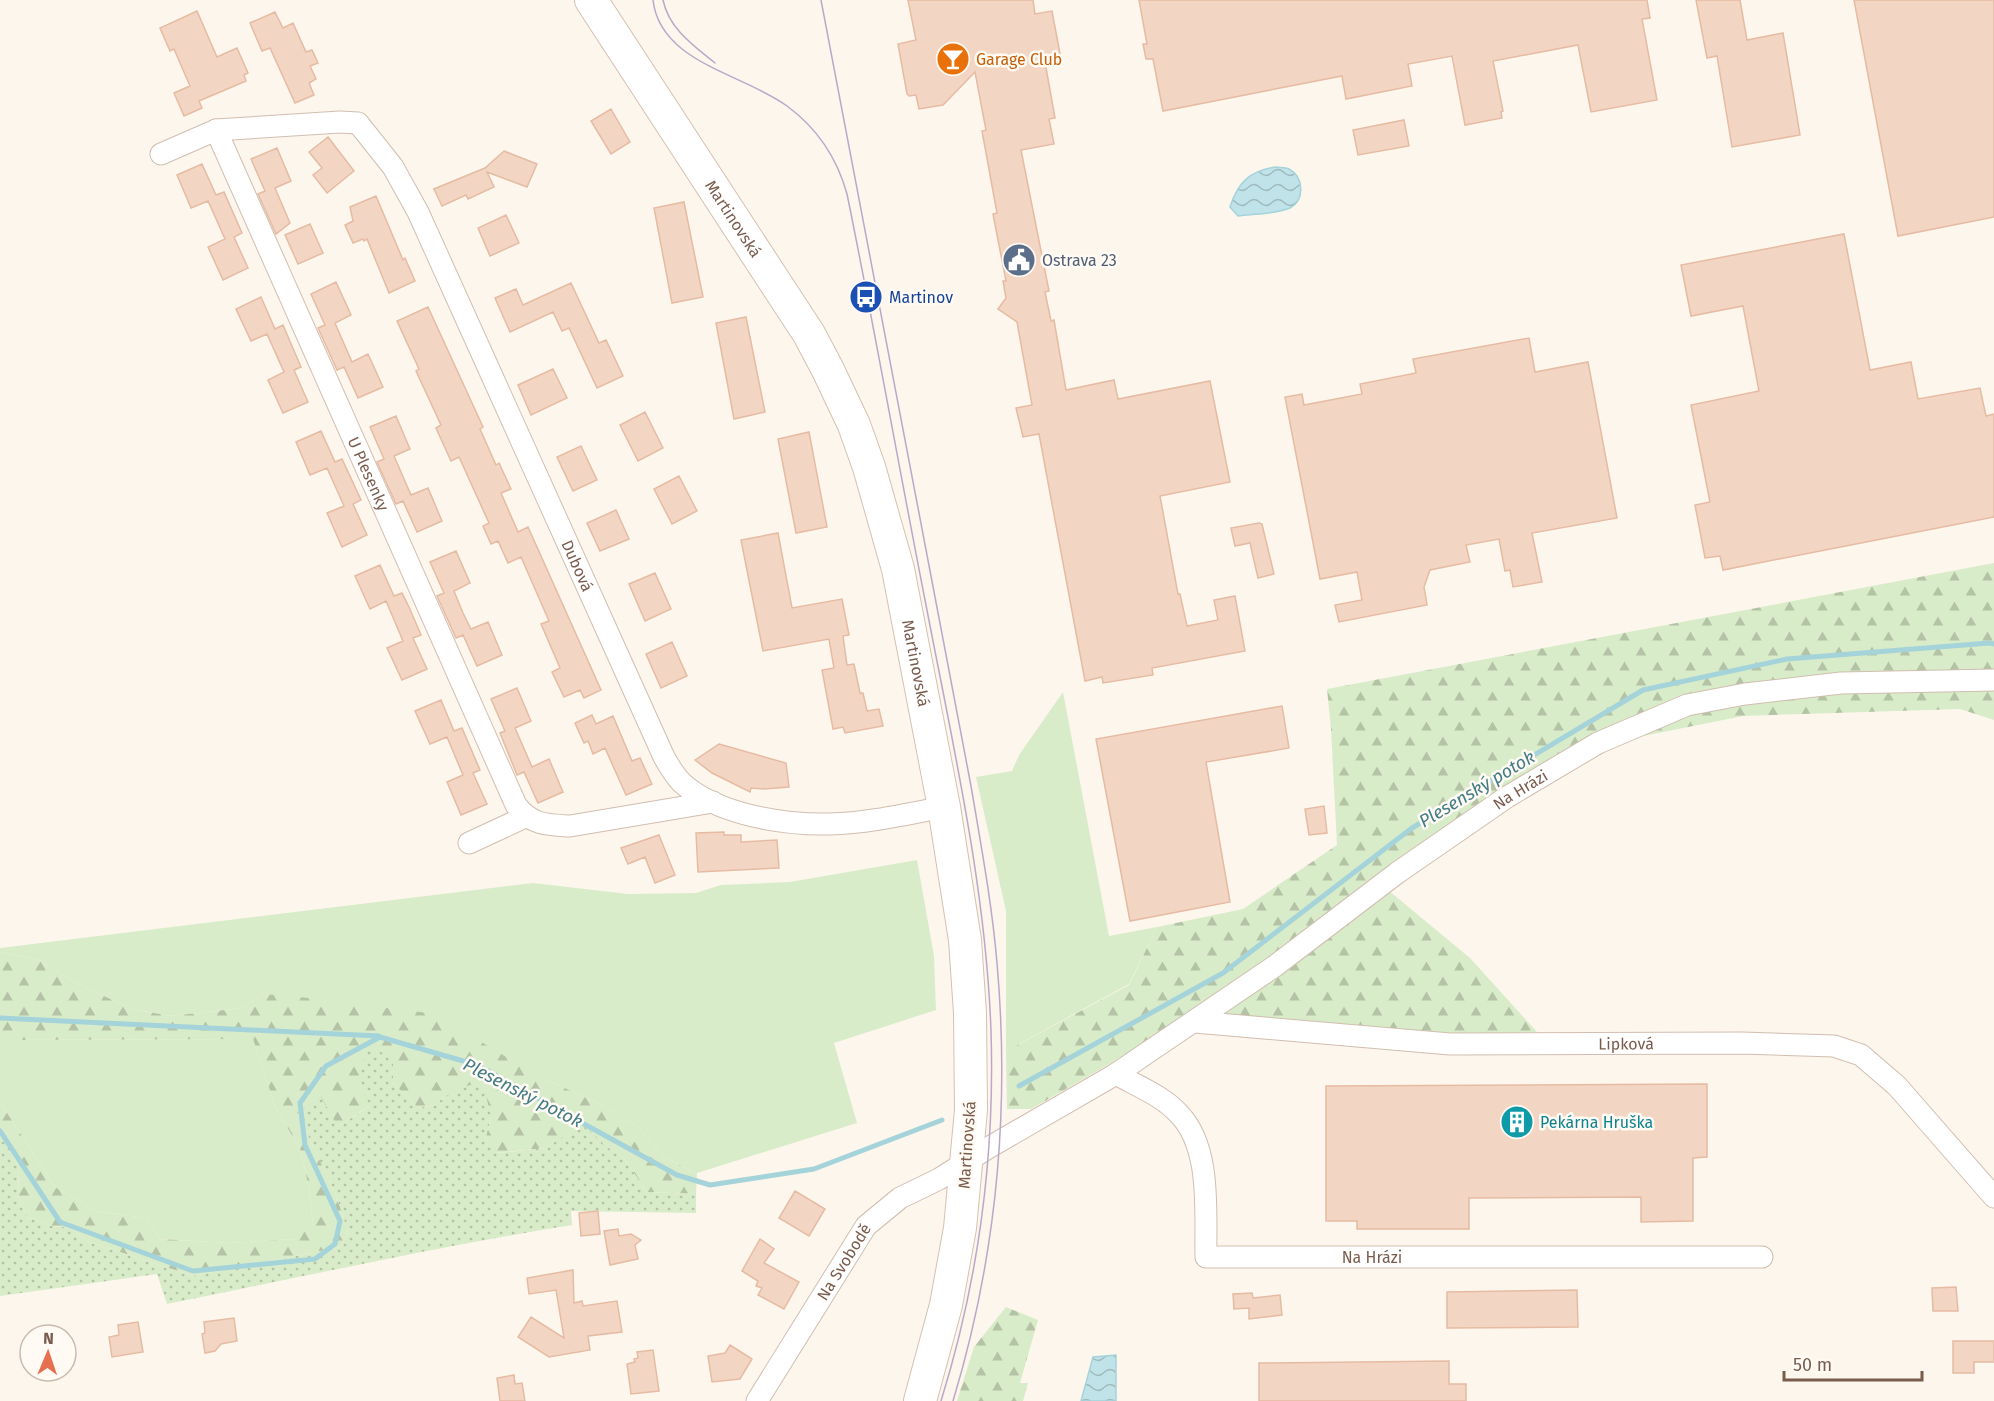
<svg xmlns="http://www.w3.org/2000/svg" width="1994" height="1401" font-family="'Fira Sans',sans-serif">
<defs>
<pattern id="forest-firs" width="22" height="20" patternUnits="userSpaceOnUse" patternTransform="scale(1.5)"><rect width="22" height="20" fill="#d8ecc9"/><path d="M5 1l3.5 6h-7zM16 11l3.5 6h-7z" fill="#b4c2a5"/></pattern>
<pattern id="garden-dots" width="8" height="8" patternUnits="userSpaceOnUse" patternTransform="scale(1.5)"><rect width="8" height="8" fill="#d8ecc9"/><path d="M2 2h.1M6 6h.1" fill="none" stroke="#b4c2a5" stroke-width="1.8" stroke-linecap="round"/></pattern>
<pattern id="water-waves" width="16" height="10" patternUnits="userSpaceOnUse" patternTransform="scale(1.5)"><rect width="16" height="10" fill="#bfe3e8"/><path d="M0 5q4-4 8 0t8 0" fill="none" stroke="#a0bbbe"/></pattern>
</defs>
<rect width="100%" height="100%" fill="#fdf6ec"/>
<!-- green -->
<path fill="#d8ecc9" d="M1063,692L1109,936L1157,927L1129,984L1006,1051V911L976,777L1012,771L1019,755Z
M917,860L934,956L936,1010L834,1043L857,1123L697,1173L665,1158L638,1127L598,1103L538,1076L264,994L242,1008L171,1016L132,1009L78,984L39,960L0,952V948L533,883L628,894L696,893L721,885L790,882Z
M253,1039L275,1106L301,1151L309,1189L313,1224L296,1239L230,1243L160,1239L146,1218L95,1211L55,1187L0,1102V1040Z"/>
<!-- forest -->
<path fill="url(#forest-firs)" d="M1994,563V720L1960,709L1743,716L1603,744L1388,890L1470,958L1537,1032L1296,1039L1198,1013L1031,1109H1007L1006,1051L1129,985L1157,927L1243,909L1337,845L1331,729L1327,689Z
M0,952L39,960L78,984L132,1009L171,1016L242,1008L264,994L320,999L435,1014L538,1076L598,1103L638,1127L665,1158L697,1173L696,1194L647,1192L623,1157L596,1141L580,1126L546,1148L496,1153L485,1140L491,1117L444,1097L435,1105L418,1108L393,1083L358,1080L370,1105L338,1127L297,1112L337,1197L348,1232L341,1247L193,1276L89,1242L71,1228L52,1226L27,1217L18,1195L19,1167L3,1137L0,1136V1102L55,1187L95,1211L146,1218L160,1239L230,1243L295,1239L313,1224L309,1189L301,1151L275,1106L253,1039L0,1040Z
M1006,1307L1038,1320L1020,1383H1028L1023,1401H957L974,1347Z"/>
<!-- garden -->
<path fill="url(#garden-dots)" d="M367,1049L393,1055V1083L418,1108L435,1105L444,1097L472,1084L484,1086L491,1117L485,1140L497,1153L546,1148L579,1126L596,1134L597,1141L623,1157L647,1192L696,1194V1213L571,1211L572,1225C436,1247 302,1277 167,1304L157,1274L0,1296V1136L3,1137L19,1167L18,1195L27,1217L52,1226L71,1228L89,1242L193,1276L341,1247L348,1232L337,1197L297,1112L321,1097L338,1127L369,1106L358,1080Z"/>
<!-- water -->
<path fill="url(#water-waves)" stroke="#a5d3da" stroke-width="1.5" d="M1275,167C1279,168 1285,167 1289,169C1304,177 1305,200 1290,208C1277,214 1252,214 1238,216L1230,207C1238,182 1250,171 1275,167Z
M1116,1355V1401H1081L1093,1357Z"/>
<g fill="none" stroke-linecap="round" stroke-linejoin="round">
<!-- stream -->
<path stroke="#a5d3da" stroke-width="5" d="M0,1018L379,1036
M1019,1086L1223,973L1412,828L1643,690L1787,659L1989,643L1994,644
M0,1131L60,1222L193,1271L315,1259L335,1244L340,1221L305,1145L300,1103L326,1066L380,1037L477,1065L677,1175L710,1185L814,1169L942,1120"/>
</g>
<!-- building -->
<path fill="#f3d5c3" stroke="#e6bba3" stroke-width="1.5" d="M908,0H1033L1035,14L1052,11L1061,59L1045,62L1055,118L1049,119L1054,144L1021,150L1049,291L1045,292L1051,321L1054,320L1066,390L1114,380L1118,399L1210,381L1230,482L1160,496L1178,594H1180L1187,626L1218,620L1214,600L1235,596L1245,651L1152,668L1153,675L1103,683L1102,677L1085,681L1039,434L1023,437L1016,408L1032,405L1017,322L998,309L1006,298L1003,281H1006L993,214L997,213L982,131L986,130L975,72L943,105L919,109L916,95L909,96L907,94L898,44L916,40Z
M1139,0H1647L1650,18L1642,19L1657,100L1591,112L1578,45L1493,61L1503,111L1501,112L1502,118L1465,125L1452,56L1408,64L1412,86L1346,99L1342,76L1163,111L1153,59H1146L1143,44H1147Z
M1696,0H1740L1747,40L1783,33L1800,135L1732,147L1717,56L1707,58Z
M1854,0H1994V217L1898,236Z
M197,11L217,57L237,48L248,73L244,75L246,81L199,101L202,108L184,116L174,93L190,86L174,49L170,51L160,28Z
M275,12L283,28L293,23L306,52L312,50L318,63L310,66L316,79L309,83L314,95L295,103L270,48L262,51L250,23Z
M611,109L630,142L611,154L591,121Z
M1404,120L1409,146L1358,155L1353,130Z
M328,137L354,171L327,193L313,175L322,168L309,152Z
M277,148L291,181L275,188L290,223L276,234L258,194L265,191L251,159Z
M504,151L537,164L527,187L487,172L494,187L468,199L466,195L442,206L434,189L485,168Z
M202,164L216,195L224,192L242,233L234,237L248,268L223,280L208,247L225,239L208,201L191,208L177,175Z
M376,196L403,260L405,258L415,281L389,293L367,239L364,241L363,239L353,243L345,225L353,221L350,207Z
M684,202L703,297L672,303L654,208Z
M506,215L519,243L490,256L478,228Z
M310,224L323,253L298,264L285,235Z
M1844,234L1870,370L1911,362L1918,399L1980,388L1986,416L1994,414V517L1723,570L1720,556L1705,558L1695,505L1710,502L1691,405L1759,391L1743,306L1691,316L1681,265Z
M336,282L351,315L335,323L345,346L352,362L368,354L383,387L358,398L344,367L337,370L318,328L325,325L311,294Z
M571,283L599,343L606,340L623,376L597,388L569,328L562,331L553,312L510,332L495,298L516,289L523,305Z
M261,297L275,329L283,325L301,367L294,370L308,402L283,413L268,380L284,372L267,334L251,341L236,309Z
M428,307L483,427L480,429L496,465L499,463L511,489L501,493L518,532L528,527L601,690L584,698L580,690L564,697L552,672L560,668L541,624L549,621L521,557L508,563L498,541L491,544L483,526L489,523L459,457L451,461L436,428L441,425L416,371L419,369L397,321Z
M746,317L765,412L734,419L716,323Z
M1529,338L1535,372L1588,362L1617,518L1532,533L1542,582L1513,587L1510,570L1505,571L1499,539L1466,545L1470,562L1430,570L1424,587L1427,605L1339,622L1335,605L1362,600L1357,572L1320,579L1285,397L1302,394L1304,405L1362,394L1360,384L1416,373L1413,359Z
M553,369L567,398L531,415L518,385Z
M645,412L663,448L638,461L620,425Z
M396,416L410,449L394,456L411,495L428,488L442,521L417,532L403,501L396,504L377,462L384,459L370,427Z
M321,431L335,462L342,459L361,500L353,504L367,535L342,547L327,513L344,506L327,468L310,475L296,442Z
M809,432L827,527L796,533L778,439Z
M581,446L597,480L573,491L557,457Z
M679,476L697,511L672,524L654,489Z
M616,510L629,539L600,551L587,523Z
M1259,523L1262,524L1274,574L1258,578L1250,543L1235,546L1231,528Z
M778,533L792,608L842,599L849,635L843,636L847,665L854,664L860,693H863L867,711L879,709L883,726L845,733L843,727L833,729L822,670L834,668L829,639L763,651L741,540Z
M456,551L470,583L454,591L463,613L471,629L488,622L502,655L477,666L463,635L456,638L437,596L444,593L430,562Z
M380,565L394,596L402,593L409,607L421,635L413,638L427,669L402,680L387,648L403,641L386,601L370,609L355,576Z
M655,573L671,609L645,621L629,584Z
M672,642L687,676L661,688L646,654Z
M517,688L531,721L515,728L532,767L549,759L563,792L538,803L524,772L517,775L500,733L505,731L491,699Z
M441,700L454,731L462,728L480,770L473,773L487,804L461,815L447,782L463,775L447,737L430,744L415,711Z
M1282,706L1289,748L1206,762L1230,902L1130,921L1096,739Z
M592,715L596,724L613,716L632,761L640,758L652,784L626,795L605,748L593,754L588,741L584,743L575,723Z
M719,744L786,763L789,787L764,789L751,788L750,792L712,773L695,760Z
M1324,806L1327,833L1309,835L1305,809Z
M724,832V835H741V842L777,840L779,868L698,872L696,833Z
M659,835L675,875L655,883L645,857L628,864L621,848Z
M1707,1084V1157L1693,1158V1221L1641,1222V1197L1469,1198V1229H1357V1221H1326V1086Z
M795,1191L825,1209L809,1236L779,1218Z
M598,1211L600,1234L581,1236L579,1213Z
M618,1229L619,1236L631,1234L641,1240L635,1245L638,1259L610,1265L604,1231Z
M760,1239L774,1249L764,1263L799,1282L784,1309L758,1295L762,1288L756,1286L758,1281L742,1271Z
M573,1270L574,1303L582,1301L583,1306L617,1301L622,1332L588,1336L590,1350L549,1357L518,1337L531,1317L564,1338L556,1290L529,1294L527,1278Z
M1956,1287L1958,1311H1933L1932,1288Z
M1577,1290L1578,1327L1447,1328V1292Z
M1252,1293L1253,1298L1280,1295L1282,1315L1249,1319V1308L1234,1309L1233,1294Z
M234,1318L237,1341L221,1344L215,1351L205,1353L202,1334L205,1333L204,1322Z
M138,1322L143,1352L112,1357L109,1337L119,1335L118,1325Z
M1953,1341H1994V1362H1974V1373H1953Z
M730,1345L752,1359L740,1379L712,1382L708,1356L725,1353Z
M653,1350L659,1391L631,1394L627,1364L635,1362L634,1359L638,1358L637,1352Z
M1449,1361V1384H1466V1401H1259V1363Z
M514,1375L515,1384L522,1383L525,1401H500L497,1378Z"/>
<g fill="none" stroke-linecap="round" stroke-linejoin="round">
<!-- street casing -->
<g stroke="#d1beb0" stroke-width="23">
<g id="street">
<path id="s1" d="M216,130L516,805C531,825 547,825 570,826L713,802"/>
<path id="s2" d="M161,154L216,130L340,122L358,123L393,167L418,212L664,757C669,766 674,775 682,783C718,815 784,825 830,824C868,823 907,814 944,807"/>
<path d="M469,843L525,817"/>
<path id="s3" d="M1195,1022L1450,1044L1742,1043L1834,1046L1861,1055L1897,1086L1994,1197"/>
<path id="s4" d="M1116,1074C1137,1086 1163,1096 1179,1114C1212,1148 1205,1213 1206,1257H1762"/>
<path id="s5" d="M757,1401L866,1226L900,1198L939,1179L988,1148L1116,1074L1275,966L1397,873L1507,797L1598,743L1687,705L1745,694L1841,683L1994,680"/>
</g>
</g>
<!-- secondary casing -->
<g stroke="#d6c0b0" stroke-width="34">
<g id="secondary">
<path id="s6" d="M591,0L771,276L809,334L828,370L854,425L869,467L898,569L944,807L965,940L970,1013L971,1110L960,1228L946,1305L920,1401"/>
</g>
</g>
<!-- street -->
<use href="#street" stroke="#fff" stroke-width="21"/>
<!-- secondary -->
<use href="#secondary" stroke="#fff" stroke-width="32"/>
<!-- tram -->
<path stroke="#b9a8c9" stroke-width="1.5" d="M653,0C660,63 744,74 787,106C817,128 837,158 847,194C875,331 899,468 926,605C953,746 986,888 991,1031C995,1156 978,1282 941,1401
M663,0C669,29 694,46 715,63
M821,0C855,185 891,370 927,555C942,632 957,709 971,786C981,845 992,904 997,963C1010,1110 996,1259 953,1401"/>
</g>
<!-- icons -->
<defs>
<g id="bar-disc" transform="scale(1.725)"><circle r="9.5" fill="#e8710a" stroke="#fffaf3"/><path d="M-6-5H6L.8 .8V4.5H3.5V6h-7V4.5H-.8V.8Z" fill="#fff"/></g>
<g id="civic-disc" transform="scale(1.725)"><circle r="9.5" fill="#5c6f8a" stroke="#fffaf3"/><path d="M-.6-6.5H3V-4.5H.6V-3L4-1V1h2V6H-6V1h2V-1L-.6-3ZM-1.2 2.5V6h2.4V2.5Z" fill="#fff"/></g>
<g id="bus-disc" transform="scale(1.725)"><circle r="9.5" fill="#1a4fb4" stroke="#fffaf3"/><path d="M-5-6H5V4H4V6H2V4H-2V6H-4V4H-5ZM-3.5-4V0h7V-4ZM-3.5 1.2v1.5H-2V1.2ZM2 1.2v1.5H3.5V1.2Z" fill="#fff"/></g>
<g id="building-disc" transform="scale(1.725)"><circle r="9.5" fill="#0f9aa8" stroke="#fffaf3"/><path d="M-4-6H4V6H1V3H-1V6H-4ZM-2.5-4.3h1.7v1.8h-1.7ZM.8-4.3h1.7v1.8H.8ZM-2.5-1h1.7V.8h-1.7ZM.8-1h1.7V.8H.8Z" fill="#fff"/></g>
</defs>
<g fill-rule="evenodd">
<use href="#bar-disc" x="953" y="59"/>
<use href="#civic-disc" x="1019" y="260"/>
<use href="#bus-disc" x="866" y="297"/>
<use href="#building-disc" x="1517" y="1122"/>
</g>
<g text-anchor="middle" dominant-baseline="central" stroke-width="5" stroke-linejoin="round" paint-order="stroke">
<!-- food labels -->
<g font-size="16" fill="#c56008" stroke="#fffaf3" text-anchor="start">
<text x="976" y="59">Garage Club</text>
</g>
<!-- street labels -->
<g font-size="16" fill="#7a5c4d" stroke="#fffaf3">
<text stroke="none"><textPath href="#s6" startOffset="261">Martinovská</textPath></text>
<text stroke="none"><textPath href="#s1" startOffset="376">U Plesenky</textPath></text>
<text stroke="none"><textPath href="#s2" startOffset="698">Dubová</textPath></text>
<text stroke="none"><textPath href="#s6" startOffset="747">Martinovská</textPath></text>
<text stroke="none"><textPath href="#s5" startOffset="994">Na Hrázi</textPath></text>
<text stroke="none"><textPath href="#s3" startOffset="432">Lipková</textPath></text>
<text transform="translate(967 1145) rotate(-86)">Martinovská</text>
<text stroke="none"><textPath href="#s4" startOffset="390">Na Hrázi</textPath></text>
<text stroke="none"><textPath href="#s5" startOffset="164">Na Svobodě</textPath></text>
</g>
<!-- service labels -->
<g font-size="16" fill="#4e5e75" stroke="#fffaf3" text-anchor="start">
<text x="1042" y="260">Ostrava 23</text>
</g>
<!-- transit labels -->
<g font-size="16" fill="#164399" stroke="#fffaf3" text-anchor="start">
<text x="889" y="297">Martinov</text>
</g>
<!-- culture labels -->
<g font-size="16" fill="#0d838f" stroke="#fffaf3" text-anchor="start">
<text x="1540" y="1122">Pekárna Hruška</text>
</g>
<!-- water labels -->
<g font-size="18" font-style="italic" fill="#437c86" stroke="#fffaf3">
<text transform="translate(1477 789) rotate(-31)">Plesenský potok</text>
<text transform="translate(523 1093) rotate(27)">Plesenský potok</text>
</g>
</g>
<!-- north arrow -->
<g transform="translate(48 1353) rotate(2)"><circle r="28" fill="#fffaf3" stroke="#cabbb1" stroke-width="1.5"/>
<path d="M0-4.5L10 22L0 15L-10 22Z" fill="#e76f51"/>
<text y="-9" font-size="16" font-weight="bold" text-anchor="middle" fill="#7a5c4d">N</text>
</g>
<!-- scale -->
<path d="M1784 1371v9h138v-9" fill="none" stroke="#7a5c4d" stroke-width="3"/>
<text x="1793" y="1371" font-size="18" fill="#7a5c4d" stroke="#fffaf3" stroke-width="4.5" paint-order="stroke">50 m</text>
</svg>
